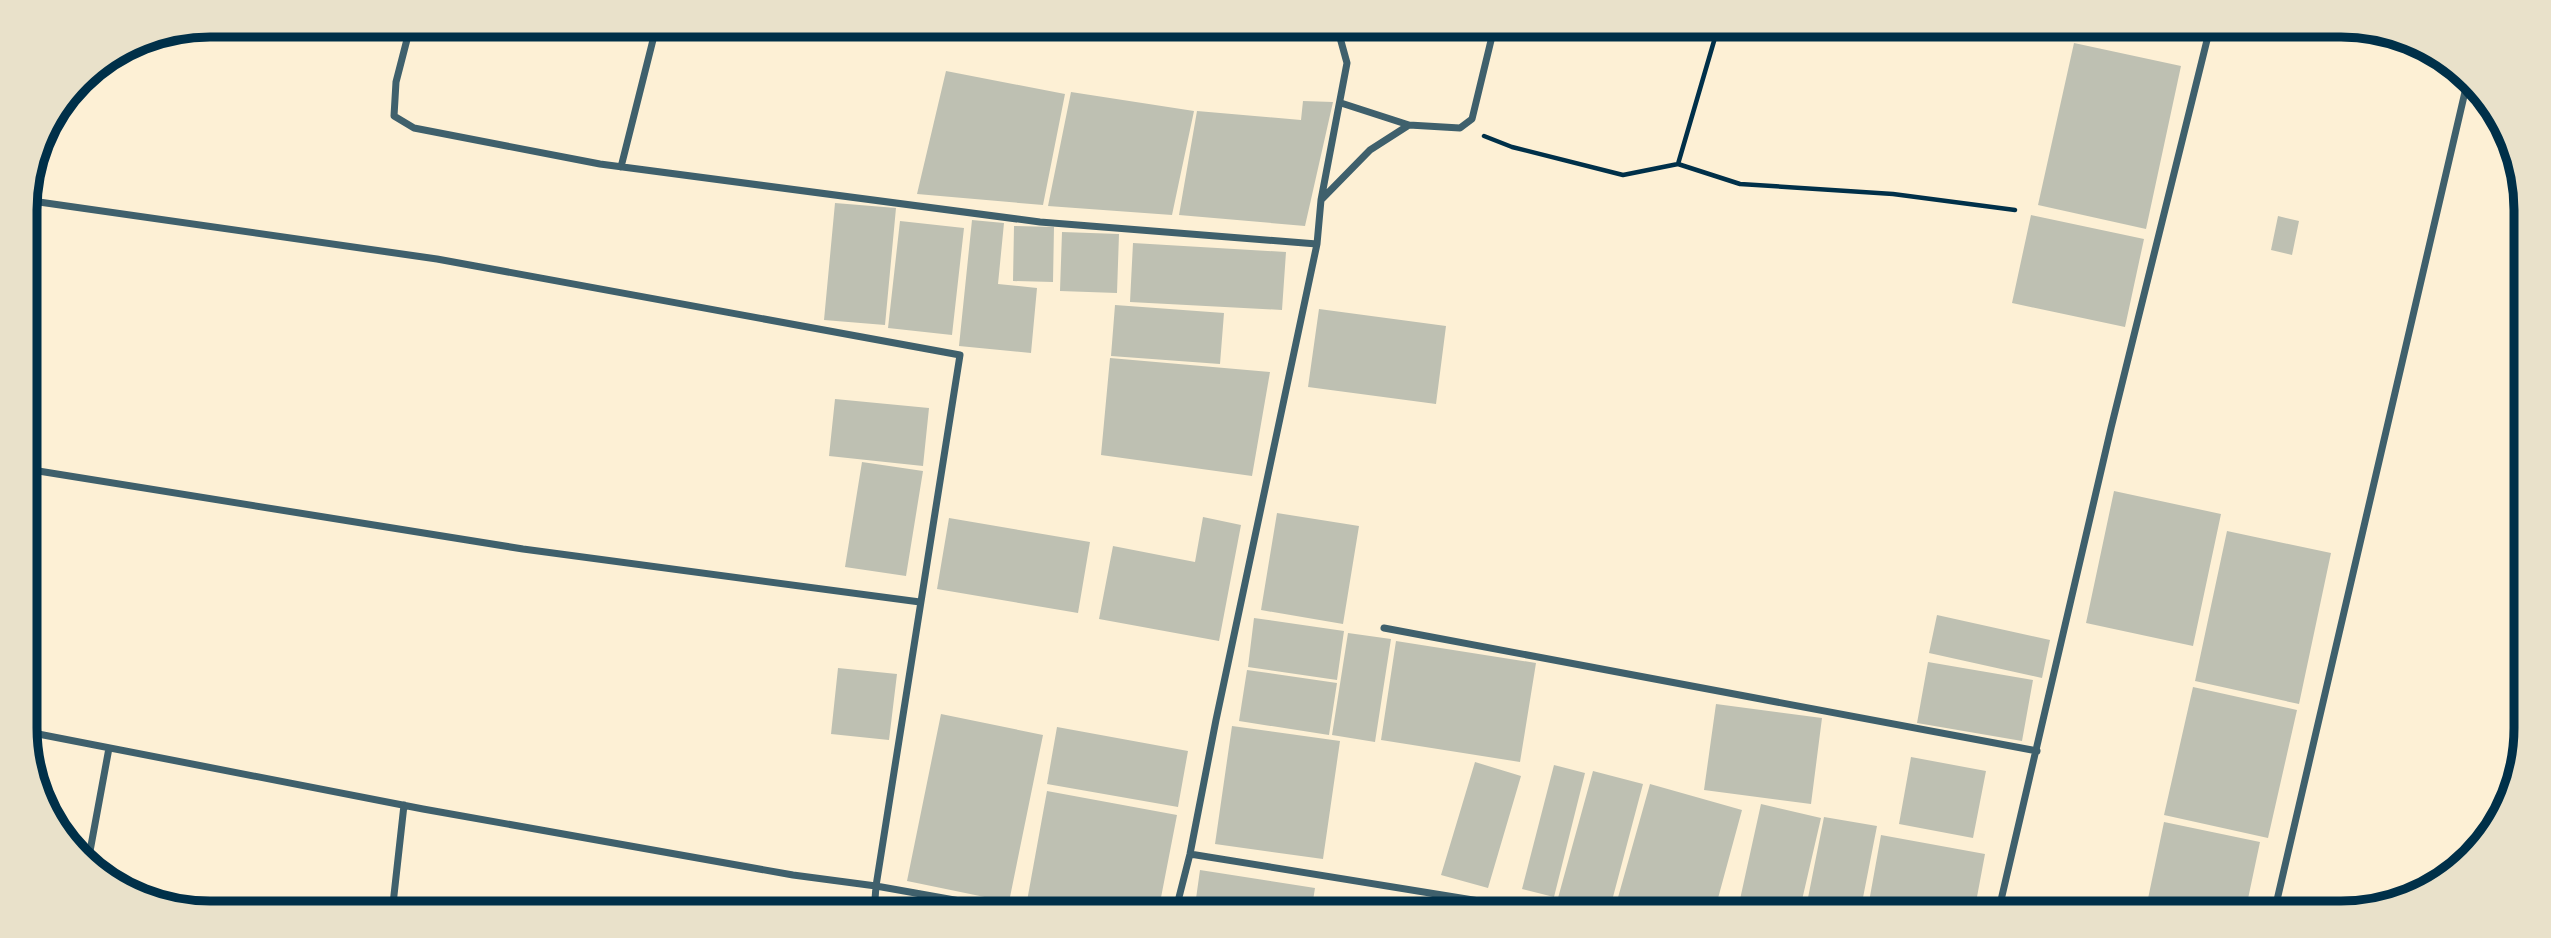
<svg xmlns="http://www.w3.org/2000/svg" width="2551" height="938" font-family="'PT Sans Narrow',sans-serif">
<rect width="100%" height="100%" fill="#fdf0d5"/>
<!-- building -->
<path fill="#bec0b2" d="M2074,43L2181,66L2146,229L2038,205Z
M946,71L1065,94L1043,205L917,194Z
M1071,92L1194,111L1172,215L1048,206Z
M1303,101L1333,102L1305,226L1179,215L1197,111L1301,120Z
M835,203L896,208L885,325L824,320Z
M2031,215L2144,239L2125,327L2012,303Z
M2278,216L2299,221L2292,255L2271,250Z
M972,220L1004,223L998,284L1037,288L1031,353L959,346Z
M900,221L964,228L952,335L888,328Z
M1014,226L1054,227L1053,282L1013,281Z
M1062,232L1119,234L1117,293L1060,291Z
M1133,243L1286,252L1282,310L1130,302Z
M1115,305L1224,313L1220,364L1111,356Z
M1319,309L1446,326L1436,404L1308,387Z
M1110,358L1270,372L1252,476L1101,455Z
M835,399L929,408L923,466L829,456Z
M862,462L923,471L906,576L845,567Z
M2114,491L2221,514L2193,646L2086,623Z
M1277,513L1359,526L1343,624L1261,610Z
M1203,517L1241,525L1219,641L1099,619L1113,546L1195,562Z
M949,518L1090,542L1078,613L937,589Z
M2227,531L2331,553L2299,704L2195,681Z
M1937,615L2050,640L2042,678L1929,653Z
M1254,618L1344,631L1337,680L1248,667Z
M1348,633L1391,639L1375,742L1332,735Z
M1396,641L1536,663L1520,762L1381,740Z
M1928,662L2033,680L2022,741L1917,723Z
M838,668L897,674L889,740L831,734Z
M1247,670L1337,683L1329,735L1239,721Z
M2193,687L2297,710L2268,838L2164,815Z
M1716,704L1822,718L1811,804L1704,790Z
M941,714L1043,735L1009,902L907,881Z
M1232,726L1340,741L1323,859L1215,844Z
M1057,727L1188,751L1178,807L1047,784Z
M1911,757L1986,771L1973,838L1899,824Z
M1475,762L1521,776L1488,888L1441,875Z
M1554,765L1585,773L1554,897L1522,889Z
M1593,771L1643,784L1609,912L1558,898Z
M1650,784L1742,810L1714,913H1663L1617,901Z
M1047,791L1177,815L1158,913H1097L1027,901Z
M1761,804L1821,818L1799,913H1737Z
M1824,817L1877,826L1860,913H1805Z
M2164,822L2260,842L2245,913H2145Z
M1881,835L1985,854L1974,913H1867Z
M1200,870L1315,888L1311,913H1194Z"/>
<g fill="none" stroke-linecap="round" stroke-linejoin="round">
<!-- path -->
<path stroke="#003049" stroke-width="4.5" d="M1484,136L1512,147L1623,175L1678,164L1740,184L1893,194L2015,210
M1678,164L1719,24"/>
<!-- minor -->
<path stroke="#3f606c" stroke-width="7" d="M411,24L396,82L394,116L414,128L600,164L1040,222L1317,244
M2349,26L2414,43
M1341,103L1409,125
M621,167L657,24
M1322,199L1370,150L1409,125L1460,128L1472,119L1495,24
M25,200L437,259L960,355L876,886L874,913
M26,469L523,549L920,602
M1384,628L2037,751
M28,732L423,809L793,875L876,886L1028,913
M1190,854L1553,913
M88,862L109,748
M392,913L404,805
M1175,913L1190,854L1216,720L1317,244L1321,200L1347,63L1339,34L1311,24
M1998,913L2111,428L2211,24
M2274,913L2468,79"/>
</g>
<!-- crop -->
<path d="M0 0H2551V938H0ZM210 37H2341A173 173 0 0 1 2514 210V728A173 173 0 0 1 2341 901H210A173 173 0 0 1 37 728V210A173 173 0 0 1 210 37Z" fill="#e9e1ca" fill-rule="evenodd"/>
<path fill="none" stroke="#003049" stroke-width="9" d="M210 37H2341A173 173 0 0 1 2514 210V728A173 173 0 0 1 2341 901H210A173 173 0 0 1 37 728V210A173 173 0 0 1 210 37Z"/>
</svg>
